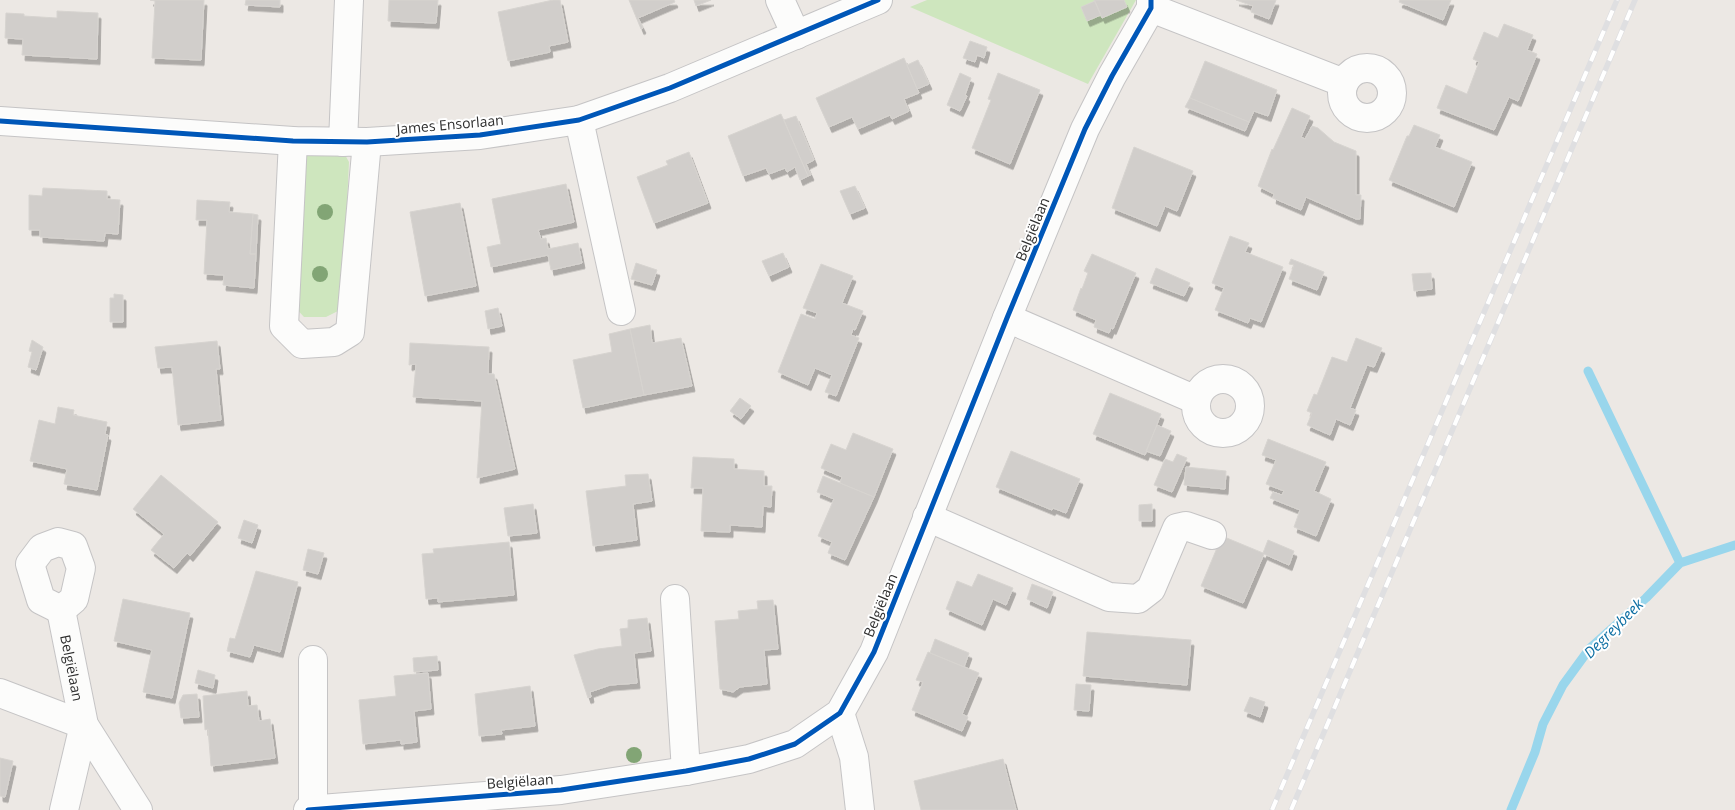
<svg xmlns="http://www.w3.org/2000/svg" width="1735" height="810" font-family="'Open Sans',sans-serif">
<defs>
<filter id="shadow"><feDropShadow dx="3" dy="5.5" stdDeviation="0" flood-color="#0004"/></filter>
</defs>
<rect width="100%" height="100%" fill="#ece8e4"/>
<!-- green -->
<path fill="#cee6be" d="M927,0H1136L1088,84L910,7Z
M305,151L344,153L349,162L342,309L326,317H304L293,305Z"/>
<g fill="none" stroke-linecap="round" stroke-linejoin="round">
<!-- stream -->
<path stroke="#99d6ec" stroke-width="9" d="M1588,371L1680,563
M1511,810L1535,752L1543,724L1563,685L1590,648L1646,598L1680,563L1735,545"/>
</g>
<!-- building -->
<path fill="#d1cecb" stroke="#d7d4d0" filter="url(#shadow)" d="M150,0H204L201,60L152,58L155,1Z
M246,0H280V7L245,5Z
M389,0H438L436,23L388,21Z
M553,0H560L568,42L549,46L550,52L508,61L498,12Z
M629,0H674L675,2L638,18L643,28L641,29Z
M694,0H711L696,6Z
M1094,0H1124L1127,7L1102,18Z
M1236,0H1276L1269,19L1251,12L1253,6Z
M1400,0H1451L1443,20L1399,2Z
M1095,1L1101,15L1087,21L1081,7Z
M57,11L98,13L97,59L22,55L23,39L5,38L6,13L24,14V16L57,18Z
M1504,24L1533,35L1527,50L1537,54L1518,101L1509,97L1494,130L1437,108L1446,85L1467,94L1479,62L1473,59L1484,32L1498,38Z
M970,41L987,47L984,58L977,55L975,62L963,58Z
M904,58L919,93L904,99L909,111L892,119L890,115L858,129L852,117L829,127L816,98Z
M918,60L929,84L917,89L907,65Z
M1205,61L1277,90L1268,116L1254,111L1249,122L1190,98Z
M960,73L971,78L965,95L967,96L960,111L947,105Z
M998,73L1040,90L1010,164L972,148L991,100L988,99Z
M1190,98L1249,122L1245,131L1185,107Z
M1292,108L1310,116L1301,137L1305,139L1312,126L1318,128L1334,142L1356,151V195H1361L1360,219H1356L1306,197L1301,210L1273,198L1274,194L1258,186L1272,149L1273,150Z
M781,114L808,176L800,180L795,167L787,172L785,168L769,174L766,168L743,176L728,136Z
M796,116L814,160L806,164L811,175L808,176L784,120Z
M1414,125L1440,135L1435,147L1472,162L1454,207L1389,180L1407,136H1409Z
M1134,147L1193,171L1177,211L1165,206L1157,226L1112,208Z
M689,152L708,203L654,223L637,177L668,165L666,161Z
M566,184L574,222L538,230L541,239L546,238L548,249L578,243L582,263L551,270L548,255L491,267L487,247L501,244L492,199Z
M855,186L865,208L850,214L840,191Z
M43,188L107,191V199L120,200L118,234L105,233L104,241L40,237V230H29V195L42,196Z
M197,200L230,202L229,212L253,214L250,254H256L254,288L223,285L224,275L204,274L207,220H196Z
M460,203L476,286L425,296L410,212Z
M253,214L258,215L256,254H250Z
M1230,236L1249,243L1245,252L1283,267L1261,322L1250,318L1248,323L1215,310L1224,288L1212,283Z
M783,253L789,267L769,276L762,261Z
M1092,254L1136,273L1113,329L1111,328L1109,333L1094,327L1096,320L1073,310L1081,288L1082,289L1088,273L1084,271Z
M1291,259L1324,272L1317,290L1289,279L1294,265L1289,264Z
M636,263L657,270L652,285L631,279Z
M821,264L853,276L842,303L863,311L855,330L853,329L851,335L859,338L836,396L825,392L832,375L815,368L808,385L778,372L801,314L815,319L817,313L803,308Z
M1156,268L1190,283L1184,296L1150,283Z
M1431,273L1432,289L1414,291L1412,274Z
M114,294L123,295V322H110V298H114Z
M498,308L502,326L488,329L485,311Z
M650,325L652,343L681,338L692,386L644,395L630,329Z
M630,329L644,395L583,408L573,360L612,352L609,334Z
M1356,338L1382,348L1374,367L1367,365L1350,408L1356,410L1350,425L1336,419L1330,435L1307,425L1312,413L1307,411L1314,394L1317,395L1332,357L1347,362Z
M32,340L43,347L36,370L28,367L32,352L29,351Z
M217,341L220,369H216L221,420L178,425L172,367L158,368L155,347Z
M410,343L489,347L488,374H494L515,469L477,478L482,401L413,397L416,364L409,365Z
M1110,393L1161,414L1145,455L1093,434Z
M740,398L751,406L741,419L730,411Z
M58,407L74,410L73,415L107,422L105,434L108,435L97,490L64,484L67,469L30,461L39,420L55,424Z
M1157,425L1171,431L1160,456L1146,451Z
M853,433L893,449L874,497L840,483L842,477L821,468L831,444L846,450Z
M1268,439L1326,462L1314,491L1331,499L1316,536L1294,527L1300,510L1270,498L1273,492L1282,495L1284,491L1266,484L1276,460L1262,455Z
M1011,451L1080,479L1066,513L1053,508L1052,510L996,487Z
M1177,454L1187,458L1172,492L1154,485L1165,459L1173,462Z
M693,457L734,459V469L764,471V486H772L771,507L763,506L762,527L730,525V532L701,531L703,488H691Z
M1186,467L1226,471L1225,489L1184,485Z
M648,474L652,501L633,504L637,540L593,546L586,491L626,486L625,475Z
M161,475L218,522L190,556L187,553L174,568L151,550L164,534L133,509Z
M823,476L874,497L845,560L828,553L832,542L818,536L834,499L817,492Z
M533,504L537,533L508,536L504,508Z
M1152,504V521H1139V505Z
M244,520L258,525L252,543L238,538Z
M1222,536L1263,553L1268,540L1294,551L1289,565L1264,554L1243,603L1201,586Z
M509,542L514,595L438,602V598L426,599L422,554L434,553L433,549Z
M308,549L324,553L318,574L303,570Z
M256,571L298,582L280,652L254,645L250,657L227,651L230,638L235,639Z
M978,574L1013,588L1006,605L993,599L982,625L946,609L957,581L972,587Z
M1032,584L1053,592L1047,608L1027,599Z
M123,599L190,613L172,698L143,692L152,650L114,641Z
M773,600L778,649L764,650L767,684L740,687L733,692L720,689L715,621L739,619L738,611L758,609L757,601Z
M647,618L651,651L634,653L637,683L610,685L590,692L591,697L588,698L574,655L598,649L622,646L620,629L628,628V620Z
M1087,632L1191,640L1187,685L1083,676Z
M935,639L969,653L964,667L930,653Z
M928,652L979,673L962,714L968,717L962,731L912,710L923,682L916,680Z
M437,656L438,670L414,672L413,658Z
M198,670L215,675L213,688L195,683Z
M428,673L431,709L414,711L417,742L401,744V740L363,744L359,700L396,696L394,676Z
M1076,684L1091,685L1089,711L1074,710Z
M530,686L535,726L501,730L502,734L479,736L475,694Z
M247,691L248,706L257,705L259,721L270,719L275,758L211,766L208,729L205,730L203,696Z
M197,694L199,717L181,718L179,703L183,695Z
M1250,697L1265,702L1260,717L1244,711Z
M0,758L13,761L5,797L0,796Z
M1003,759L1016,810H921L914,781Z"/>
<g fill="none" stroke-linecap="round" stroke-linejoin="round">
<!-- minor casing -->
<g stroke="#c5c4c5" stroke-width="30">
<g id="minor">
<path d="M780,0L796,35"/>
<path d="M1151,8L1344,83"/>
<circle cx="1367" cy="93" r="25"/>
<path d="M579,120L621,311"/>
<path d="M0,121L293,141L367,142L480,135L579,120L670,88L878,0"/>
<path d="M293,141L284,326L302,344L334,342L350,332L367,142"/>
<path d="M343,142L349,0"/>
<path d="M1007,318L1196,400"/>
<circle cx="1223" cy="406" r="27"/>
<path d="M927,517L1109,597L1138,599L1151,589L1177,528L1186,526L1212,535"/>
<path d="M58,542L73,546L81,568L74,599L61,610L41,600L30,564L42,548Z"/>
<path d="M675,599L686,771"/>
<path id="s1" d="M61,610L84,725L138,810"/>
<path d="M313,660V809"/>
<path d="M0,693L84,725"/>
<path d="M840,713L854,757L860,810"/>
<path d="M64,810L84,725"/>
<path d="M308,810L561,790L686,771L749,759L795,744L840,713L874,652L1007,318L1085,129L1112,76L1151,8V0"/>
</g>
</g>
<!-- minor -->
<use href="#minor" stroke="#fcfcfb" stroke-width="28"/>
<!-- rail casing -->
<g stroke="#dfdfe1" stroke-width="5.5">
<path id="rail" d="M1272,810L1617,0
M1291,810L1635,0"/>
</g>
<!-- rail -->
<use href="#rail" stroke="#fff" stroke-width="4" stroke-dasharray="11" stroke-linecap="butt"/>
<!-- cycleway casing -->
<g stroke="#fff" stroke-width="8">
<path id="cycleway" d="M0,121L293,141L367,142L480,135L579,120L670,88L878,0
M308,810L561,790L686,771L749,759L795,744L840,713L874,652L1007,318L1085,129L1112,76L1151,8V0"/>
</g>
<!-- cycleway -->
<use href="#cycleway" stroke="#0057b8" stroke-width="5"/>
</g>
<!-- trees -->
<g fill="#82a575">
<circle cx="325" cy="212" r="8"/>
<circle cx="320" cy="274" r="8"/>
<circle cx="634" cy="755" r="8"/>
</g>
<g text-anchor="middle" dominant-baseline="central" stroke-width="4" stroke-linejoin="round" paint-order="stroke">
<!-- street labels -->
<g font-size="14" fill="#2e2e2e" stroke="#fff">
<text transform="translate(450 124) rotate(-5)">James Ensorlaan</text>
<text transform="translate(1032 229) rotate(-68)">Belgiëlaan</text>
<text transform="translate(880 605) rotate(-68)">Belgiëlaan</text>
<text stroke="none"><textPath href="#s1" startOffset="59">Belgiëlaan</textPath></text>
<text transform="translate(520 781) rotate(-4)">Belgiëlaan</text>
</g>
<!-- water labels -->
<g font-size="15" font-style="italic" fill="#0d6fa3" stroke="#fff">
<text transform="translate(1613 628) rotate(-45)">Degreybeek</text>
</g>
</g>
</svg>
